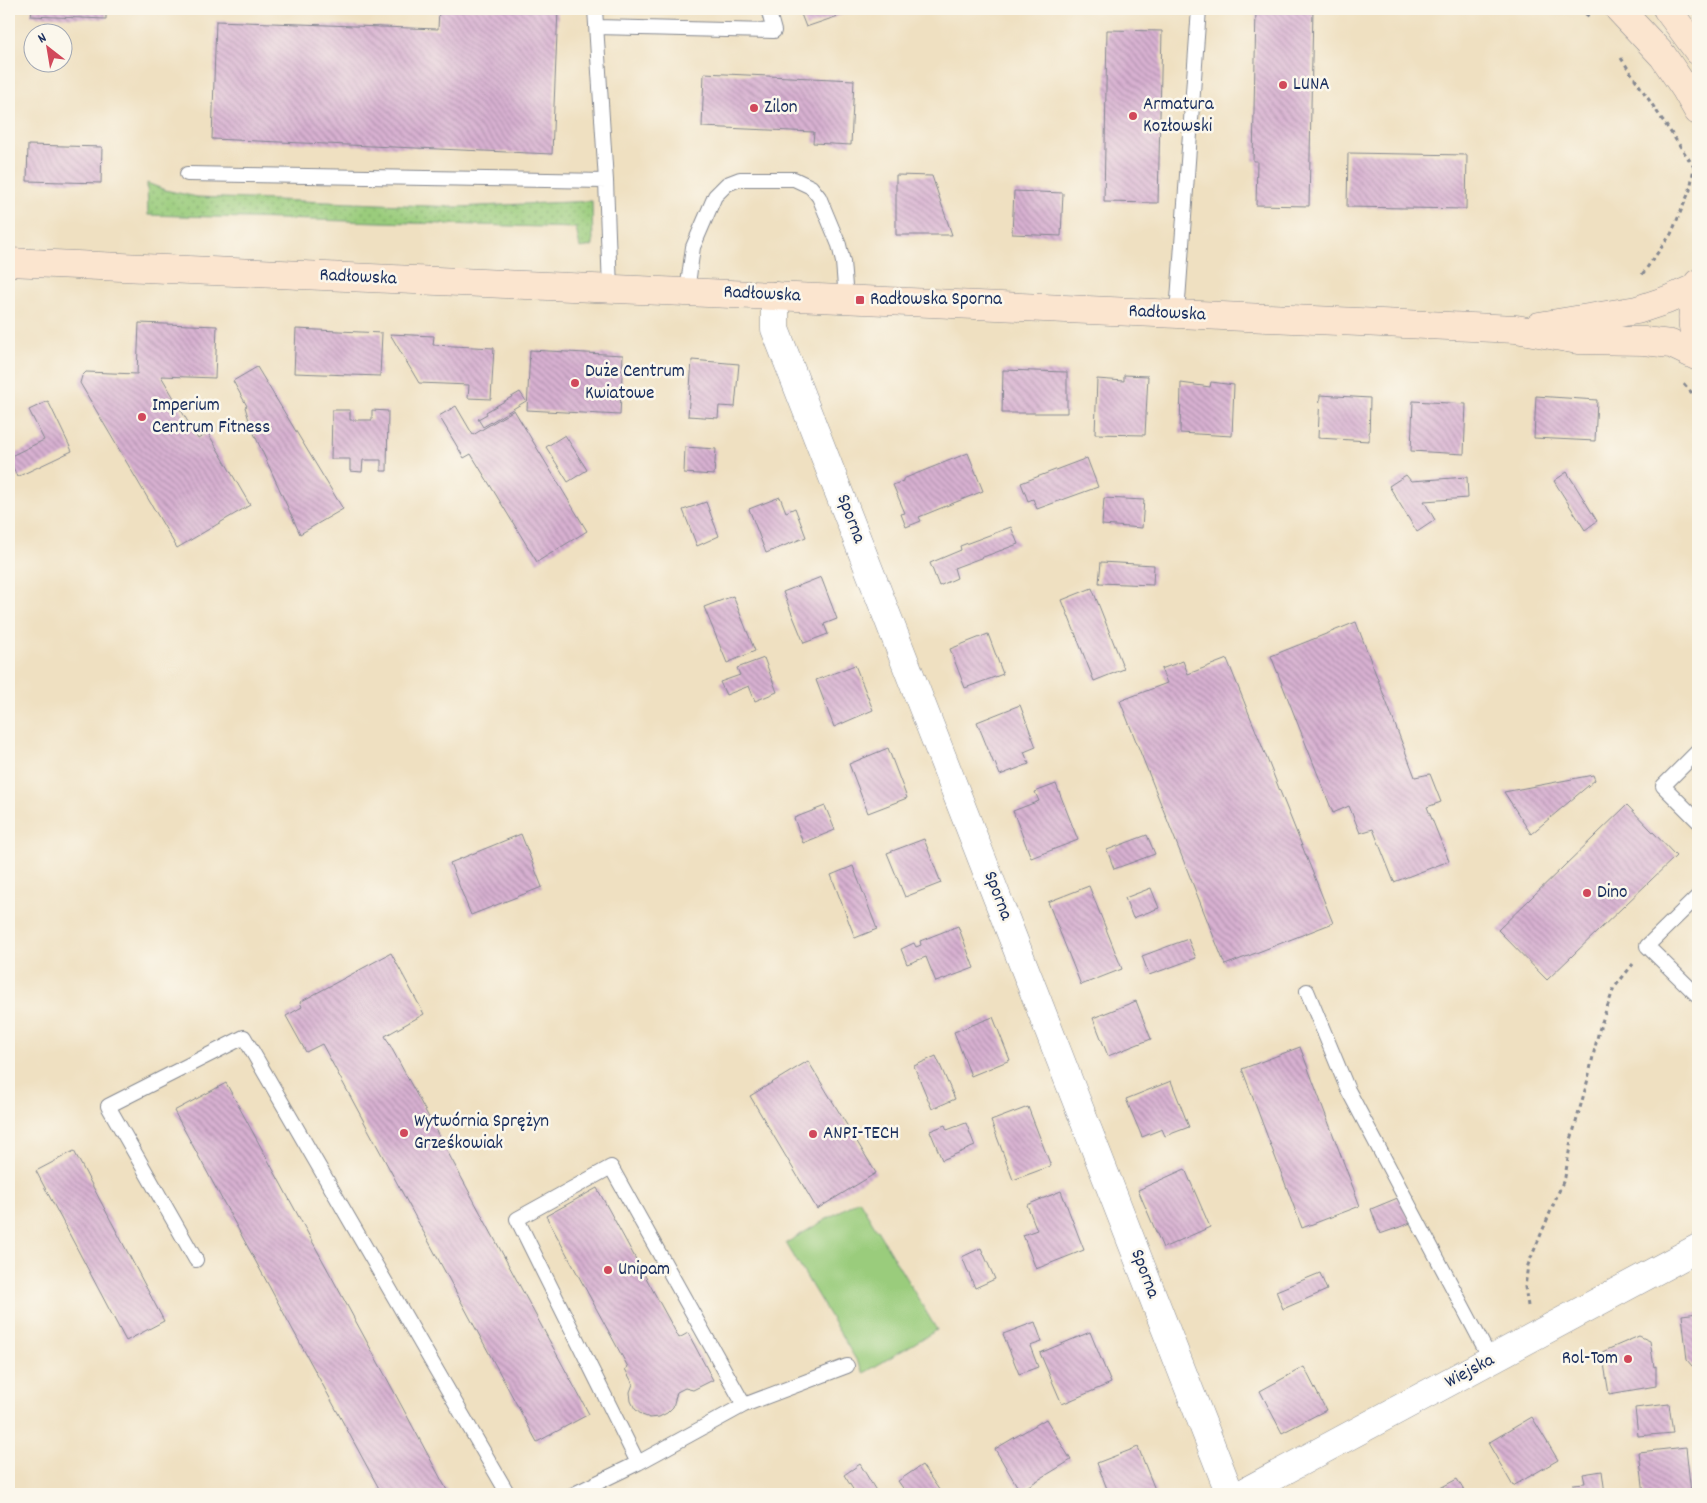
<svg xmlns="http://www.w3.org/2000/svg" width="1707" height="1503" font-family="Dekko,sans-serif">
<defs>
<pattern id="grass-dots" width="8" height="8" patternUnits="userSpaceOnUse" patternTransform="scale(1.25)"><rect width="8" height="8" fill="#9acc7c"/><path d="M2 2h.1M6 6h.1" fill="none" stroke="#7da669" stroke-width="1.8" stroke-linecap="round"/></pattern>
<pattern id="building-back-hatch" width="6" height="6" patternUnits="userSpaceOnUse" patternTransform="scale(1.25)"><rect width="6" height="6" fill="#d8b1d1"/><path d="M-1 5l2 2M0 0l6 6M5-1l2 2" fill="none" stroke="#ae90ad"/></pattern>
</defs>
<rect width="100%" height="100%" fill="#fbf7ec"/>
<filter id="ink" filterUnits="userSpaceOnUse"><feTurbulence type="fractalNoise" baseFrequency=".02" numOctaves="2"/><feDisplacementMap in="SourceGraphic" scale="10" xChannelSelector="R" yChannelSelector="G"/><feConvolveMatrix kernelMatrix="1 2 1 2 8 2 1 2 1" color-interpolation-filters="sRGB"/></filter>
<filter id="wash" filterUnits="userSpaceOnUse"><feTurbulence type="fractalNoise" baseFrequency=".0096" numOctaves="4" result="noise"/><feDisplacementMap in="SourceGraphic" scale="20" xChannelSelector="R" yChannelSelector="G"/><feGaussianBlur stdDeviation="1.12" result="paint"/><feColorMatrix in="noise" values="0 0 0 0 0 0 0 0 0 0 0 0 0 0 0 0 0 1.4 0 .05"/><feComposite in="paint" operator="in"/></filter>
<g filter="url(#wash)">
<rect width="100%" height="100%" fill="#efe0c1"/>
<!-- grass -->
<path fill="url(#grass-dots)" stroke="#5a7e6d" d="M147,183L165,190L197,197L457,207L592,201L593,246L580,248L576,228L148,215Z"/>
<!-- pitch -->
<path fill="#9acc7c" stroke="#5a7e6d" d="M859,1200L937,1330L864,1373L786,1243Z"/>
<g id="blocks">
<!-- building -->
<path fill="url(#building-back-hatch)" d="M32,9H106V19L31,16Z
M439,9H558L552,154L212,139L216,21L438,29Z
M799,9H846L847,13L806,27Z
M1256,9H1313L1309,206L1256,205L1257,161H1253Z
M1107,30L1162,31L1158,203L1104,202Z
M704,73L854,80L851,145L813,143L814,132L702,127Z
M28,145L102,147L101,183L27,181Z
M1348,153L1467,155L1466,209L1347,207Z
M896,175L932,176L952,235H896Z
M1014,191L1063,193L1061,236L1012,234Z
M139,323L217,326L215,378L161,376L198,439L208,433L250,505L177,548L80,383L82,376L86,372L137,374Z
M296,329L382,333L380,376L294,373Z
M390,334L434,336L433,345L494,348L491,399L468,398L469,385L419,383Z
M530,350L623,355L620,415L527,410Z
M692,360L739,364L735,407L719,406L718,418L688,416Z
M257,367L343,509L300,534L251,427L245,407L247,406L233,381Z
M1003,370L1067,372V413H1002Z
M1124,375L1148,376L1145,435L1095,434L1097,379L1124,381Z
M1211,382L1234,385L1232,436L1180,433L1181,383L1210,387Z
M520,392L526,401L483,427L478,419L487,414L486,412Z
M1320,395L1370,398L1369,441L1318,438Z
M1536,396L1597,400L1595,441L1534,438Z
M48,401L72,451L17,477L9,457L44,440L29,410Z
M1413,401L1466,404L1464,454L1411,451Z
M456,406L473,435L514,410L587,531L537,562L471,454L464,458L439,416Z
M332,410H350V420H372V410L388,411L387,471H381V460H363L362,472L350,471V459H331Z
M565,435L587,470L568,482L546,447Z
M685,447L716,449L714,475L684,473Z
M968,453L983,491L919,517L921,521L906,527L901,514L905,513L893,485L903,481V479Z
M1087,458L1098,487L1037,509L1033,499L1028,501L1021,483Z
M1567,472L1597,521L1585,530L1554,481Z
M1406,475L1411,481L1467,477L1468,498L1424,501L1435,520L1417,532L1389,486Z
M780,497L786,512L795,508L806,537L766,553L749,509Z
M1104,498L1144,500L1142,528L1102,525Z
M706,502L719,536L697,546L683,510Z
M1011,527L1018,544L954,568L957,578L939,586L930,563L961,550L960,546Z
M1101,562L1154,565L1153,585L1099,583Z
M821,577L837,619L824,624L828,634L804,643L783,592Z
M1092,588L1124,669L1094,681L1062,600Z
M733,596L755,651L727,663L704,607Z
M1356,622L1415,777L1430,774L1441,802L1427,807L1449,861L1394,882L1373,829L1360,833L1349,806L1333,813L1271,656Z
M988,634L1003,674L965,688L950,649Z
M764,658L777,692L755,701L749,686L726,695L720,682L740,675L737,668Z
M1227,659L1333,923L1225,965L1120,701L1167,683L1161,669L1183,661L1188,674Z
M855,665L873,710L834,727L816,680Z
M1020,705L1036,747L1024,752L1029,764L1000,775L995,763L994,764L977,722Z
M888,748L907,798L868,813L849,764Z
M1593,775L1595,780L1531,834L1504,792Z
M1056,784L1078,840L1031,858L1013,811L1039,801L1035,792Z
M1627,805L1676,856L1547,980L1498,930Z
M825,806L835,830L803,843L794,818Z
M521,834L542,887L471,915L450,863Z
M1147,835L1155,854L1114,869L1107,850Z
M924,839L941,883L905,897L887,853Z
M853,866L877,929L855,938L831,875Z
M1089,886L1122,969L1081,985L1048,902Z
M1151,888L1159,908L1133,918L1125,898Z
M958,926L974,968L936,982L926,957L907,964L901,949L914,943L916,947L921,945L920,941Z
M1188,939L1196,958L1149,975L1142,956Z
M391,953L424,1014L385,1036L589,1414L537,1442L322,1044L306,1052L286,1016L302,1007L300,1002Z
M1136,1001L1151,1039L1108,1056L1093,1018Z
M993,1017L1010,1060L971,1076L954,1032Z
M1300,1047L1360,1206L1302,1228L1242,1069Z
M936,1056L955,1099L932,1109L914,1066Z
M808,1061L876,1173L817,1209L750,1096Z
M1171,1081L1189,1127L1165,1136L1162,1129L1142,1137L1126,1099Z
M226,1083L385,1375L449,1494H382L174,1111Z
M1028,1107L1051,1166L1013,1180L991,1121Z
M966,1123L975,1146L942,1160L930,1131L945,1125L947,1130Z
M74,1151L164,1321L126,1341L36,1171Z
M1185,1169L1210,1227L1163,1248L1138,1190Z
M597,1188L679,1338L688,1333L713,1380L693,1390L685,1388L677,1392L673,1407L667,1413L659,1417L650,1418L642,1415L635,1409L631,1401L630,1392L633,1384L625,1369L628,1367L546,1216Z
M1061,1191L1084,1250L1036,1269L1023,1235L1037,1230L1027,1205Z
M1400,1197L1411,1223L1380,1234L1371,1209Z
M981,1248L995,1279L975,1288L962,1257Z
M1320,1273L1327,1290L1283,1309L1276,1291Z
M1698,1313V1365L1692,1366L1687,1360L1682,1315Z
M1035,1322L1042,1342L1030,1346L1038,1367L1019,1374L1003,1334Z
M1090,1332L1111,1383L1062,1404L1040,1353Z
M1639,1336L1650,1341L1654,1367L1656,1366V1386L1609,1394L1602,1352Z
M1304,1367L1326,1410L1282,1433L1260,1391Z
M1669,1404L1673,1433L1638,1436L1635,1408Z
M1532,1417L1558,1460L1513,1486L1488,1443Z
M1046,1419L1071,1460L1020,1491L995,1449Z
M1138,1447L1156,1492L1152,1494H1109L1097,1463Z
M1686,1447L1691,1493L1644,1494L1639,1452Z
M860,1464L878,1494H856L844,1475Z
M922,1465L942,1494H907L898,1481Z
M1602,1471L1605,1494H1575L1573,1484L1585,1483L1583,1474Z
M1457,1479L1466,1494H1429Z"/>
</g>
</g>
<g filter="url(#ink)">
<use href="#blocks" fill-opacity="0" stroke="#858890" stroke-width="1"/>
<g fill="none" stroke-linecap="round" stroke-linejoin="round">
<!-- lane casing -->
<g stroke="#858890" stroke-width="16">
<path id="lane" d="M595,9L606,181
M596,27L774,31L768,9
M187,174L606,181L610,289
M687,292L693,247L715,196L727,184L740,179H794L811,187L819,197L839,245L843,262L846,299
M1177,314L1199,9
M1698,751L1663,786L1698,821
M1698,896L1647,946L1698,996
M1307,991L1348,1090L1491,1360
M196,1260L108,1106L244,1037L508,1494
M744,1405L847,1366
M574,1494L638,1463L744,1405L611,1167L517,1219L638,1463"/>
</g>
<!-- street casing -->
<g stroke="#858890" stroke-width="29">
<path id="street" d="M775,296V329L1230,1494
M1241,1494L1698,1248"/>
</g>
<!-- secondary casing -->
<g stroke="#858890" stroke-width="29">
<path id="secondary" d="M1619,9L1663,56L1686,90L1698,111
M1667,9L1698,51
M9,262L1516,329L1578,340L1644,341L1671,344L1698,357
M1698,283C1692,303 1689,325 1698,345
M1539,326L1637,310L1667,300L1697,287"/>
</g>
<!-- path -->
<path stroke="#858890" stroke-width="3" stroke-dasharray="4 4" stroke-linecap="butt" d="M1579,9L1590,17
M1621,58L1694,167L1690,190L1671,234L1641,276
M1694,167L1698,165
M1684,384L1698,400
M1528,1306L1525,1287L1528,1265L1565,1177L1571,1140L1587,1083L1599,1030L1614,988L1633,964"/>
<!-- lane -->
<use href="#lane" stroke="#fff" stroke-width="14"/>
<!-- street -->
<use href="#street" stroke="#fff" stroke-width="28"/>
<!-- secondary -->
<use href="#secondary" stroke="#fbe5cf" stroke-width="28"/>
</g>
</g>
<!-- markers -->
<g fill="#d1495b" stroke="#fbf7ec" stroke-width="2">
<circle cx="1283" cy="85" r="5"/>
<circle cx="754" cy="108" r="5"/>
<circle cx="1133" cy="116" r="5"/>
<rect x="855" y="295" width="10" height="10" rx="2.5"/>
<circle cx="575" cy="383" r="5"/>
<circle cx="142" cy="417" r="5"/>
<circle cx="1587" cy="893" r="5"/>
<circle cx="404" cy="1133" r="5"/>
<circle cx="813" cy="1134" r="5"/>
<circle cx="608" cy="1270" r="5"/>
<circle cx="1628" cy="1359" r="5"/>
</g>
<g text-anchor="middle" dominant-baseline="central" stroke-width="5" stroke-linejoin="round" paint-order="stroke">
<!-- poi labels -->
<g font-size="19" fill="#1b2f5e" stroke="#fbf7ec" text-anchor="start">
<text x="1293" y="85">LUNA</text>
<text x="1143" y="105">Armatura<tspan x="1143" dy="22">Kozłowski</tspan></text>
<text x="764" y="108">Zilon</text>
<text x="870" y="300">Radłowska Sporna</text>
<text x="585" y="372">Duże Centrum<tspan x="585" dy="22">Kwiatowe</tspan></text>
<text x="152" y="406">Imperium<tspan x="152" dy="22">Centrum Fitness</tspan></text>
<text x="1597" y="893">Dino</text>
<text x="414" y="1122">Wytwórnia Sprężyn<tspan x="414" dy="22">Grześkowiak</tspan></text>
<text x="823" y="1134">ANPI-TECH</text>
<text x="618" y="1270">Unipam</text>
<text x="1618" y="1359" text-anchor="end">Rol-Tom</text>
</g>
<!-- street labels -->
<g font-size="19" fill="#1b2f5e" stroke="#fbf7ec">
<text transform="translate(358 278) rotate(3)">Radłowska</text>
<text transform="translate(762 295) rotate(3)">Radłowska</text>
<text transform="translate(1167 314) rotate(3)">Radłowska</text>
<text transform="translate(850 519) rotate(69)">Sporna</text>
<text transform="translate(997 896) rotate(69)">Sporna</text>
<text transform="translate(1144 1274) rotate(69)">Sporna</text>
<text transform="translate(1470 1372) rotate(-28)">Wiejska</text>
</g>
</g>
<!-- margin -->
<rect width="1707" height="1503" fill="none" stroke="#fbf7ec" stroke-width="30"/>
<!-- north arrow -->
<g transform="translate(48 48) rotate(329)"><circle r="24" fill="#fbf7ec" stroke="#a1a7b3"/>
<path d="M0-4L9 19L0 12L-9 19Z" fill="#d1495b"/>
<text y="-8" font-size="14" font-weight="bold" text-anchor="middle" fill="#1b2f5e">N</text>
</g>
</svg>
